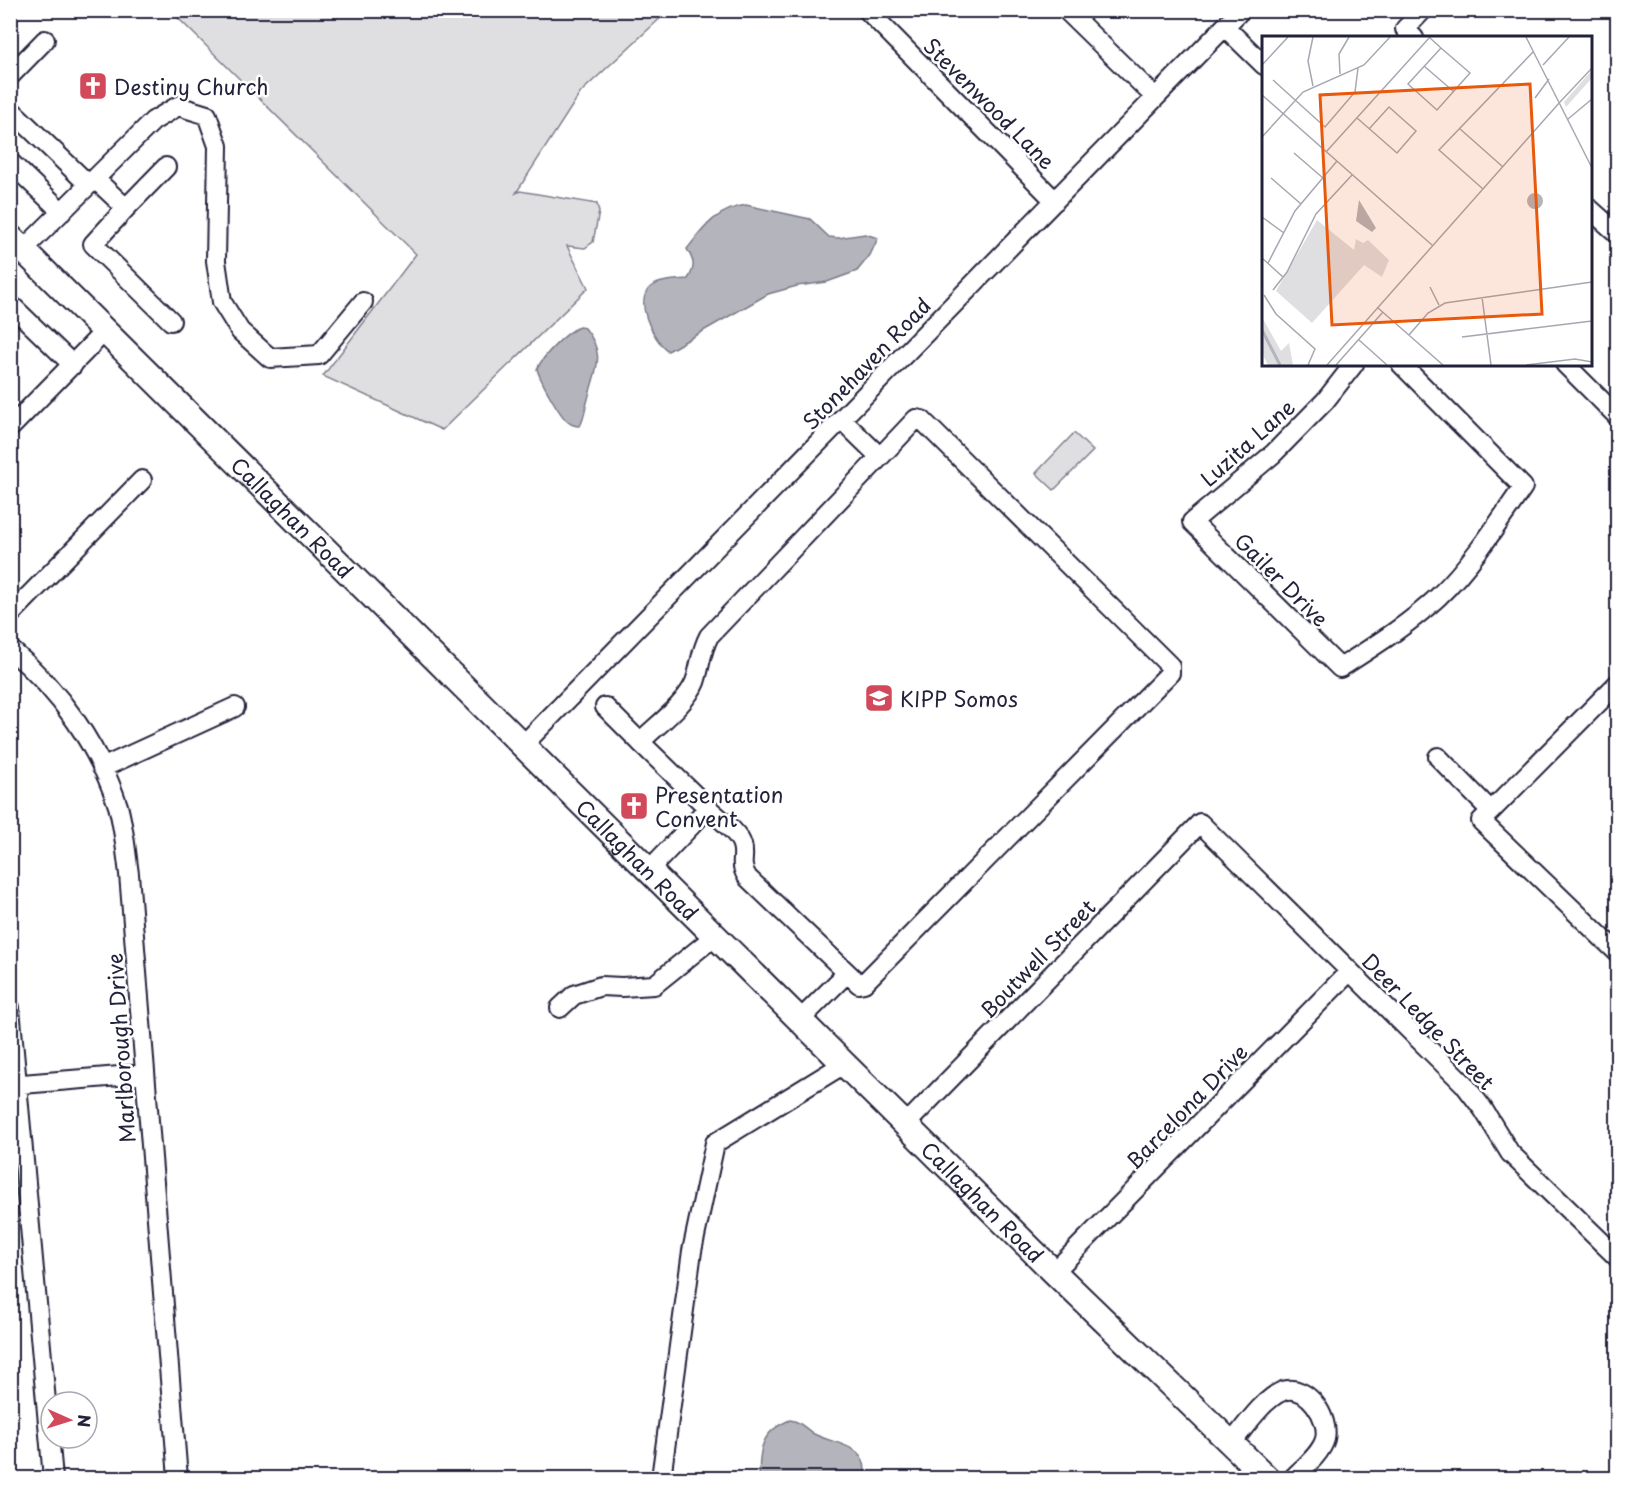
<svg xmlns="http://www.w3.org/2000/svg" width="1628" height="1489" font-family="'Playpen Sans',sans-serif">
<rect width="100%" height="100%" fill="#fff"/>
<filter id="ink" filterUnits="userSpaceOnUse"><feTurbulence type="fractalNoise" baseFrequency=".0167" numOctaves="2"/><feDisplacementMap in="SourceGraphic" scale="12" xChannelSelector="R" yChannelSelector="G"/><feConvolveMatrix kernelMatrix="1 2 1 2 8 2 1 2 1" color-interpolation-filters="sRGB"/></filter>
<g filter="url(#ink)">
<!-- green -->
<path fill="#dfdfe2" stroke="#80808e" stroke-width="1.5" d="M171,11H668L581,92L516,193L520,191L597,204L599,212L593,242L585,248L567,246L588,288L442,430L323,376L416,254Z
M1074,433L1093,451L1054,490L1036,473Z"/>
<!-- water -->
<path fill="#b4b4bc" stroke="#7a7a88" stroke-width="1.5" d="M746,205L810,219L829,237L838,238L865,234L878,238L870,255L857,271L827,282L797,286L768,294L668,351C653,340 629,295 656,284C665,280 679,280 688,279C696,266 694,261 687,249C705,226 716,210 746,205Z
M579,327L585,328C607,356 595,369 588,399C585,408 585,417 580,426C575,426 571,425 567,421C559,414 540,380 537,369C543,356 565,333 579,327Z
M790,1420C801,1421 805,1429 814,1434C835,1445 871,1444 864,1478H759C760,1449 760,1432 790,1420Z"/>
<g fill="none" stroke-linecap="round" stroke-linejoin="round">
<!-- minor casing -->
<g stroke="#22223b" stroke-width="22">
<path id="minor" d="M867,10L1055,201
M1066,10L1155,97
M1225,27L1264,65
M1414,38L1405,29L1423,10
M10,76L45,40
M10,109L89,185
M10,162L62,212
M95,179L126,208L93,244L171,321
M126,208L166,167
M1590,209L1618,234
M23,250L153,121L178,106L207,115L218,146L216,261L222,302L240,331L270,358L319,355L363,302
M10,304L73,365
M1354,364L1325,401L1273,454L1192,522L1340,668C1374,646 1408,625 1438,597C1471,565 1497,525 1523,487L1401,364
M1565,364L1618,417
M10,428L104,332
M10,615L142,480
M10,649C60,691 98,745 118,806C124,828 126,852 129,874L178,1478
M1618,683L1481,821L1618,953
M605,707L640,742
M523,745L1241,10
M1438,757L1491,811
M102,768L235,707
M708,808C718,818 738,831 742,845C746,859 738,863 748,878L859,984L864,983L1170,673V666L922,420L916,419L880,457
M649,870L708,808L640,742C657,725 686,704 695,682C701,665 700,653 709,636L880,457L842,420
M10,1008L53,1478
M560,1008L574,995L601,986L622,987L654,985L715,936
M800,1020L847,973
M10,1085L144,1074
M905,1125L1200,823L1464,1084L1483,1109L1510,1153L1618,1258
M1054,1272L1350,971
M1231,1444C1244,1428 1264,1398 1283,1391C1307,1383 1330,1418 1325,1439C1321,1454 1303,1468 1293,1478
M661,1478L692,1251L715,1143L844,1064"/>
</g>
<!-- major casing -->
<g stroke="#22223b" stroke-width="28">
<g id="major">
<path id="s1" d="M10,237L1054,1272L1267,1478"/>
</g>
</g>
<!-- minor -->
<use href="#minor" stroke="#fff" stroke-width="18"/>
<!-- major -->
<use href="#major" stroke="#fff" stroke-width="24"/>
</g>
</g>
<!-- icons -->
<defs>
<g id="church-square" transform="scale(1.5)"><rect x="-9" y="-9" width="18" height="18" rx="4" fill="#d1495b" stroke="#fff"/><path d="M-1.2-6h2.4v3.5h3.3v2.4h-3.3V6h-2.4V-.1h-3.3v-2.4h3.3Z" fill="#fff"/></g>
<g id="school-square" transform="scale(1.5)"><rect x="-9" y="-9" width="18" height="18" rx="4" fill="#d1495b" stroke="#fff"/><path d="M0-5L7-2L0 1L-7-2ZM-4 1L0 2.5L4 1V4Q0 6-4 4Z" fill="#fff"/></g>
</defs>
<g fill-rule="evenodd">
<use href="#church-square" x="93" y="86"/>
<use href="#school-square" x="879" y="698"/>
<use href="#church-square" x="634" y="806"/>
</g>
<g text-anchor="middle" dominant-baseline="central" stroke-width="5" stroke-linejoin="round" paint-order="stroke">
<!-- poi labels -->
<g font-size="21" fill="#22223b" stroke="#fff" text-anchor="start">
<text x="114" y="86">Destiny Church</text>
<text x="900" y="698">KIPP Somos</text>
<text x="655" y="794">Presentation<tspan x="655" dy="24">Convent</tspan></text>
</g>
<!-- street labels -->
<g font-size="21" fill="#22223b" stroke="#fff">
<text transform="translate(990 103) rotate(45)">Stevenwood Lane</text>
<text transform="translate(866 363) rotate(-46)">Stonehaven Road</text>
<text transform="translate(1247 442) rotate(-42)">Luzita Lane</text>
<text stroke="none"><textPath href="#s1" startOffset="398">Callaghan Road</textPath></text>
<text transform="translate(1282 579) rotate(45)">Gailer Drive</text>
<text stroke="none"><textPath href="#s1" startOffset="884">Callaghan Road</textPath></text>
<text transform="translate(1037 958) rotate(-46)">Boutwell Street</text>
<text transform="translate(1429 1021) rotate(46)">Deer Ledge Street</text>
<text transform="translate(120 1048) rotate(-94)">Marlborough Drive</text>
<text transform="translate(1186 1106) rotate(-46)">Barcelona Drive</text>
<text stroke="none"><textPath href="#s1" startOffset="1370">Callaghan Road</textPath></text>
</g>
</g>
<!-- overview -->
<g transform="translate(1262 36)">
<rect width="330" height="330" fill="#fff"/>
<path d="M330,34V42L304,71L302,66ZM55,184L92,214L94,203L101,207L106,204L127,224L120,241L102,229L50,287L14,255ZM0,281L19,315L27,307L31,329H6L0,317Z" fill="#dfdfe2"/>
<path d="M265 165a8 8 0 1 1 16 0a8 8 0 1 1-16 0ZM97,164L114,192L110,196L94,185Z" fill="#b4b4bc"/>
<path fill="none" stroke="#b4b4bc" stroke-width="3" d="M0,294L18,329"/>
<path fill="none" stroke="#a7a7b1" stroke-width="1.5" d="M167,1L179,12L208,37L175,74L146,48L179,12M264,1L330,132M0,29L26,1M281,29L307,1M162,30L191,55M78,38L77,18L87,1M11,44L63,91L93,56L96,32M51,50L46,25L51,1M0,59L170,209M273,62L287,43M298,66L330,32M95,82L135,117L154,95L127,71L107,93M306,83L330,63M197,92L241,131M0,101L41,56L102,29L128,1M64,116L168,1M32,117L61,142M9,142L39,168M221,153L177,114L271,16M0,181L22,197M0,222L21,241M6,227L33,175L75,125M168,251L177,269M11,254L25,236L54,178L90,139M2,259L14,278L53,313L46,329M220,261L229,329M116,272L181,329M147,299L166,277L183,267L330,246M200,301L330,285M97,304L125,329M65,329L298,66M74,329L121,276M264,329L313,323L330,326"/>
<path fill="#e8590c" fill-opacity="0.15" stroke="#e8590c" stroke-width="3" d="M268,48L280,278L70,289L58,59Z"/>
<rect width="330" height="330" fill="none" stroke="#22223b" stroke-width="3"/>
</g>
<!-- margin -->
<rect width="1628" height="1489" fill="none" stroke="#fff" stroke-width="36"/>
<rect x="18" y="18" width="1592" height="1453" fill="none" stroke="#22223b" stroke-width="2" filter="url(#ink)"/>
<!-- north arrow -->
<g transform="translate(69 1420) rotate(93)"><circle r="28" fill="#ffffff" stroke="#a7a7b1" stroke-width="1.5"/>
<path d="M0-4.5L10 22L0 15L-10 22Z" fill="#d1495b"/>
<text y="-9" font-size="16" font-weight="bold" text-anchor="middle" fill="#22223b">N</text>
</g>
</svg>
